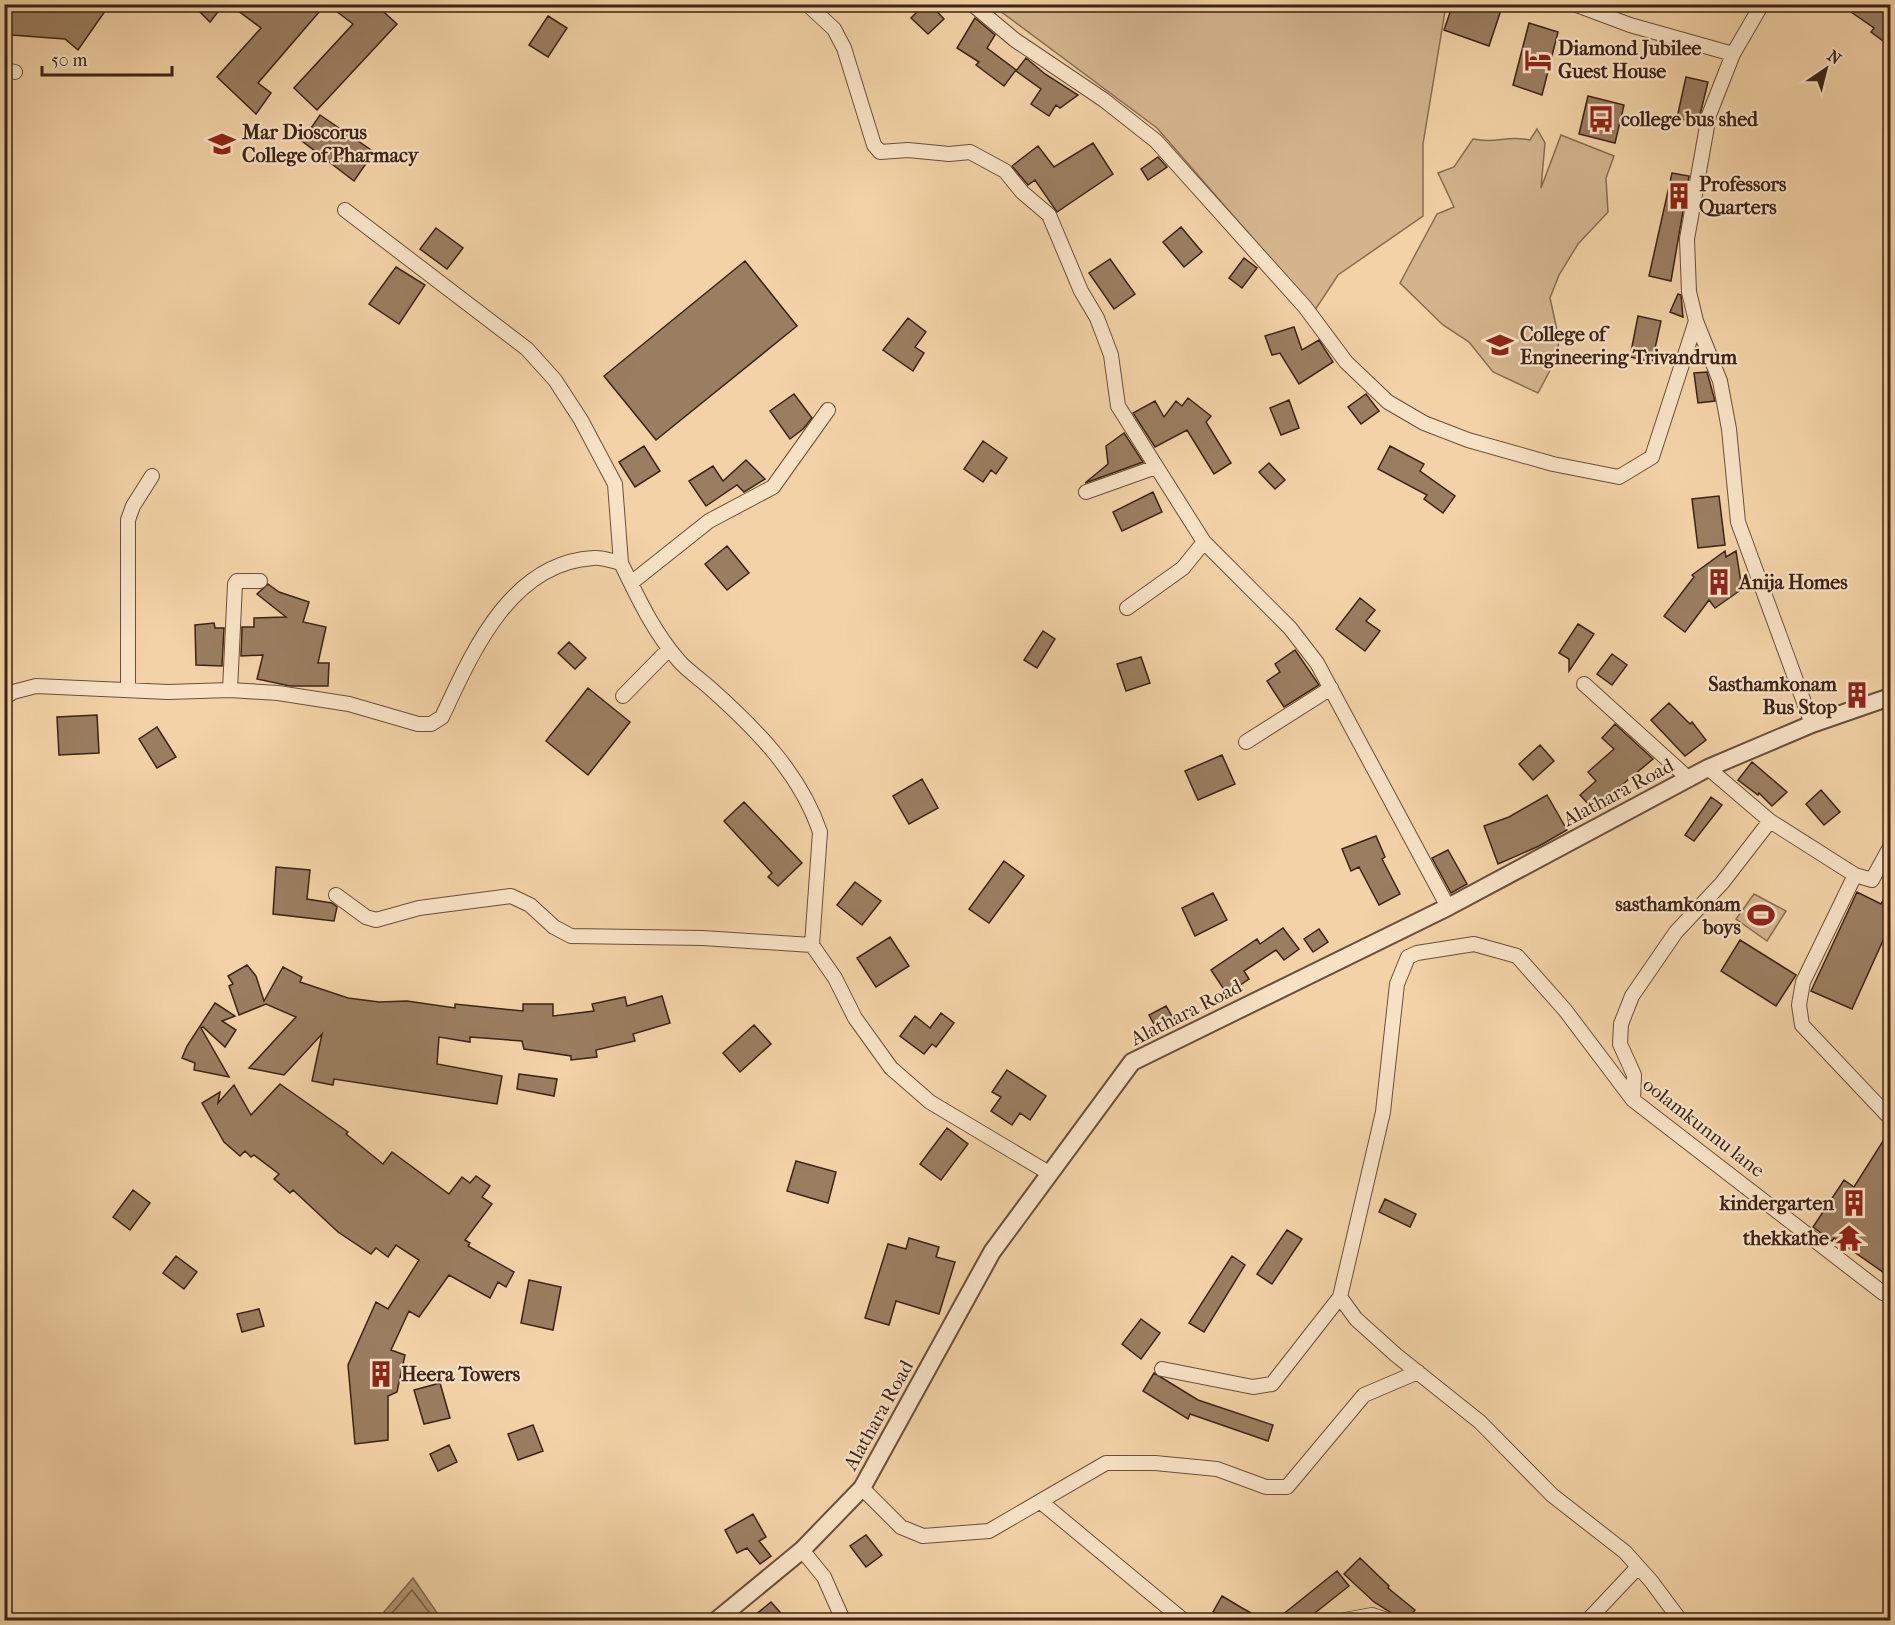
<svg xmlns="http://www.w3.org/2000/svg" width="1895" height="1625" font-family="'IM FELL French Canon',serif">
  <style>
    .green { fill: #d3b48d; stroke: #886c50; stroke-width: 1.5 }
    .water { fill: #b49674; stroke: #84684e; stroke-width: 1.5 }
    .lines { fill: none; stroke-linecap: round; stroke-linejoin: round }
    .shore { stroke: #785c44; stroke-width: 1.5 }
    .building { fill: #9b7e60; stroke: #3d2314; stroke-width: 1.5 }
    .minor-casing { stroke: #6a4f38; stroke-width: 16 }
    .tertiary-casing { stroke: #6a4f38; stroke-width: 20 }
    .minor { stroke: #f7e2c5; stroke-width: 14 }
    .tertiary { stroke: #f7e2c5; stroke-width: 16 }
    .labels { text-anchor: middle; stroke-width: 4.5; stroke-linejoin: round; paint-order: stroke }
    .poi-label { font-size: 20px; font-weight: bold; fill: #3d2314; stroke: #f7e2c5; text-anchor: start }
    .street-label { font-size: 20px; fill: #3d2314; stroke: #f7e2c5 }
  </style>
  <rect width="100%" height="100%" fill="#f2d2a6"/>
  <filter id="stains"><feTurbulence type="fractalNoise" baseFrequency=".00333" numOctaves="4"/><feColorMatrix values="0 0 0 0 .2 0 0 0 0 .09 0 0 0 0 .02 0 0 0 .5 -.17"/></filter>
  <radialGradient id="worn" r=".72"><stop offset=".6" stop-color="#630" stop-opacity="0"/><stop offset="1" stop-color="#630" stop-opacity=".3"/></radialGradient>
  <path class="green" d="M992,5h454l-23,139v72l-85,59 -23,35 -158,-182z
    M1537,129l8,14 -4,45 20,-53 53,21 -8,22 2,34 -30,32 -19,31 -9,23 9,41 -2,18 -19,36 -45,-21 -24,-30 -26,-17 -43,-42 37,-69 17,-7 -16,-34 16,-6 19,-28c24,5 33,-4 57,1z
    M1754,894l32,17 -19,30 -31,-22z"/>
  <path class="water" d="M413,1578l29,42h-56l-2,-8z"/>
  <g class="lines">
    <path class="shore" d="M392,1620v-7l20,-23 23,30"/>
  </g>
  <path class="building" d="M11,4h99l-32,46 -13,-11 -53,-4 -3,-11z
    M192,4h32l-14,18z
    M229,4h97l-68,79 13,10 -15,21 -39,-37 44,-49z
    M327,4h48l22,20 -80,86 -23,-22 59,-64z
    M925,4h5l14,15 -16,15 -17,-16z
    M1453,4h50l-14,42 -45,-16z
    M1860,4h30v42l-19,-14 3,-4 -23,-16z
    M548,16l19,12 -19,29 -19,-12z
    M975,18l20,17 -8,13 29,22 -12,16 -28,-21 3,-3 -22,-14z
    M1529,23l29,9 -16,63 -29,-10z
    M1026,58l19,16 33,21 -18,13 -4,-3 -7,11 -18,-12 10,-15 -25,-18z
    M1686,77l22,5 -10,41 -21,-5z
    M1588,96l36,9 -9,38 -36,-9z
    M320,115l54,37 -20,29 -52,-40z
    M1093,143l20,31 -56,38 -22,-32 -7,5 -16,-19 26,-20 16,21z
    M1158,157l9,10 -19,13 -7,-11z
    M1672,173l17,3 -18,105 -22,-5z
    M1181,227l21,25 -18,15 -21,-25z
    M436,228l27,20 -16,21 -27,-20z
    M1244,258l13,10 -15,20 -13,-10z
    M1110,259l25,35 -21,15 -25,-36z
    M745,261l52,65 -141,114 -52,-64z
    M396,267l29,18 -26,39 -30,-20z
    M1678,294l3,1 2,22 -13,-5z
    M1638,316l23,5 -9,41 -22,-5z
    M908,318l18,14 -11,15 9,6 -11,18 -30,-21z
    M1294,327l8,23 17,-10 14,22 -34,22 -19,-31 -8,2 -7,-19z
    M1707,372l8,29 -17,2 -4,-30z
    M794,394l18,24 -9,11 -13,10 -20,-28z
    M1366,394l13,17 -18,13 -13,-17z
    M1188,398l23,18 -5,6 25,41 -17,11 -27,-44 -32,17 -22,-34 22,-12 9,16 12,-16 6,5z
    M1289,400l10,28 -18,7 -11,-27z
    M1124,433l19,29 -58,21 23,-19 -2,-18z
    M983,441l24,17 -11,16 -5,-4 -8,12 -19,-13z
    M644,446l16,25 -25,16 -16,-25z
    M1390,446l34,18 -4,7 35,25 -12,17 -19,-14 3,-4 -49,-26z
    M746,460l19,19 -21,13 -7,-7 -31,21 -17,-25 24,-15 10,15z
    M1269,463l16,17 -10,9 -16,-17z
    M1153,492l9,20 -40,19 -9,-19z
    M1719,496l6,49 -27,3 -6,-49z
    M727,546l22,27 -22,17 -22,-26z
    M1725,551l1,6 10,-6 6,38 -27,19 -6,-8 -24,32 -21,-16 30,-39 -2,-2z
    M268,584l11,8 30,10 -6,20 23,5 -8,36h11l-1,23h-38l-33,-7 6,-24 -22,1 1,-29h12v-9l32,-1 -29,-23z
    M1360,598l15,12 -9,11 14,10 -15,20 -29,-22z
    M214,623l1,5h9l-2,38 -26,-1 -1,-40z
    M1578,624l16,10 -25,37v-12l-10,-6z
    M1043,631l12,8 -18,29 -13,-8z
    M569,642l17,16 -11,11 -17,-16z
    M1295,650l24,35 -35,22 -17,-26 13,-9 -5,-8z
    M1612,654l15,11 -15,20 -15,-11z
    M1141,657l9,26 -24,8 -9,-27z
    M588,688l42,34 -42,53 -42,-34z
    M1669,703l21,21 2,-2 14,18 -21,16 -34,-36z
    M97,715l2,38 -40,2 -2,-38z
    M1615,724l38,35 -60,50 -13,-14 16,-14 -8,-9 26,-23 -12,-11z
    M157,727l19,30 -19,11 -18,-29z
    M1540,745l14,16 -21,19 -14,-16z
    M1222,755l13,29 -37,16 -13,-29z
    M1752,762l35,30 -15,14 -13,-13 -1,2 -20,-15z
    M922,779l16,29 -29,16 -16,-28z
    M1821,790l19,22 -16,13 -18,-21z
    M1547,795l20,35 -28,16 -41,18 -14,-38 25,-9z
    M1711,797l11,8 -28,36 -9,-6z
    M744,802l58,61 -24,23 -10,-9 4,-4 -48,-52z
    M1376,836l9,21 -3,2 18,35 -21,11 -20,-38 -8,4 -9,-22z
    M1448,850l19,34 -16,9 -19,-35z
    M1004,861l20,15 -35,47 -20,-14z
    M276,867l34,3 -3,29 25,4 5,4 -3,14 -61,-7z
    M855,882l26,19 -19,24 -25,-20z
    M1890,889v36l-38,84 -41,-18 46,-99 24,12z
    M1213,893l14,27 -32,16 -13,-28z
    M1283,928l16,21 -15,11 -8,-10 -32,21 5,8 -22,15 -16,-24 46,-31 3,5z
    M1319,929l9,13 -15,10 -9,-13z
    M890,937l19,29 -33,21 -19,-29z
    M1740,940l56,35 -20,31 -55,-35z
    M247,965l9,11 8,25 19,-34 19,10 -2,5 48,16 31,4 28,-1 48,7v-4l68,7v-7h30v12l41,-5 -2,-7 33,-7 2,9 35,-10 8,27 -37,11 2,7 -39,9 1,7 -26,3v-4l-47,-7 -2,-8 -52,-4v5l-31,-5 -2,27 65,12 -5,28 -163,-25 -1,6 -21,-4 10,-47 -38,41 -35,-7 47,-51 -30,-13 -27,11 -10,-29 4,-2 -5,-8z
    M215,1003l20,13 -13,5 14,9 -11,17 -22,-20 -2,1 28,49 -35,-7 1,-7 -13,-5 5,-12z
    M1166,1006l7,12 -17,10 -7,-13z
    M941,1013l13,10 -18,24 -4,-3 -8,10 -24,-18 15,-20 15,12z
    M754,1025l17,19 -31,28 -17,-19z
    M1007,1070l39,26 -16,24 -10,-7 -8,12 -21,-14 10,-14 -9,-5z
    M519,1074l38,5 -3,17 -37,-7z
    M280,1084l68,48 -2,2 37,30 9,-12 57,42 13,-17 8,6 6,-7 14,10 -8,11 10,7 -27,36 5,3 -2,3 46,26 -8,15 -8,-5 -8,16 -41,-23 -30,42 -10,-6 -18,39 14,5 -8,37 -9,4v44l-33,4 -7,-79 28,-63 12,7 31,-49 -23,-15 -8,12 -12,-9 -5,6 -33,-22 -45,-42 -3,3 -16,-14 5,-5 -25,-19 -3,2 -6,-6 -5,5 -16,-14 -22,-39 18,-11 -2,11 16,-18 17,30z
    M947,1128l21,16 -27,36 -21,-16z
    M1890,1130v147l-56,-39 -2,3 -19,-14 31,-47 10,7z
    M796,1161l40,11 -8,31 -41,-12z
    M133,1190l17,13 -20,27 -17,-13z
    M1385,1199l31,15 -6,13 -31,-15z
    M1287,1230l15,9 -30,45 -15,-10z
    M909,1238l30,9 -3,10 19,5 -16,52 -43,-13 -7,24 -24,-7 23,-74 18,5z
    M176,1256l21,16 -13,17 -21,-16z
    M1232,1256l13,9 -41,67 -15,-9z
    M529,1280l32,7 -8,43 -32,-7z
    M259,1309l5,17 -22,6 -5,-18z
    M1141,1319l19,14 -19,26 -19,-15z
    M1154,1373l44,27 75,25 -5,16 -78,-27 -2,5 -45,-28z
    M440,1383l10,35 -26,6 -10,-34z
    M533,1425l10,26 -25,9 -10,-26z
    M449,1445l8,17 -19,9 -8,-17z
    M753,1514l13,23 -7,4 12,15 -11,8 -13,-16 -10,5 -12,-23z
    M866,1535l16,20 -16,12 -16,-21z
    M1360,1558l29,28 -1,2 27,22 -9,10h-9l-4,-6 -19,-12 -30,-28z
    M1337,1571l12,15 -43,34h-30z
    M1222,1596l20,12 22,12h-35l-16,-8z
    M771,1602l16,18h-38z"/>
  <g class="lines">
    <defs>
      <path id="minor" d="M807,4l27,25 10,19 30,97 6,7 28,-2 41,4 21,-2 35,19 17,21 27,23 32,76 16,27 14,37 7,51 86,136 86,86 27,35 131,244
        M972,4l43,36 89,60 52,41 149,166 41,55 42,40 36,21 44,17 85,24 66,13 33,-20 44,-136
        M1574,4l56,21 103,29
        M1762,4l-29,50 -24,61 -22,124 2,53 7,29 24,60 9,48 9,93 74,202
        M4,70l11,2
        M345,210l182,139 28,31 26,40 34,64 6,79
        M1086,492l70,-25
        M631,583l78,-62 64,-34 55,-77
        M1127,608l56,-40 21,-26
        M1584,684l105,95
        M128,689v-169l5,-14 19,-30
        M230,690l5,-106 2,-3h23
        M623,696l46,-47
        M4,698l9,-6 23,-6 132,6 62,-2 48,3 71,11 69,20h13l11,-7c30,-64 68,-154 151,-159 9,-1 19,3 28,5 17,35 32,68 58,98 9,10 21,18 31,27 46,41 90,85 110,144l-8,113 23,33 20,40 36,50 39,34 119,71
        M1246,742l85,-54
        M1708,768l62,53 85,54 17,5 18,-33
        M1855,875l-52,107 -4,23 3,20 88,93
        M336,895l30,22 10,3 43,-12 92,-12 19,9 24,22 17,9 132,2 109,7
        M1633,1100l1,-25 -14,-31 1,-20 11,-28 44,-64 46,-49 48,-62
        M1162,1369l91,18 19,-3 68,-87
        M862,1488l39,39 22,9 66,-5 117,-68h49l62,6 49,18h21l77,-92 54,-23
        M1041,1502l142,118
        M802,1550l22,27 19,43
        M1345,1620l27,-5 15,5
        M1588,1620l50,-53
        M1680,1620l-29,-39 -26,-29 -73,-57 -72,-73 -84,-67 -40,-36 -16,-22 43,-185 14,-128 11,-27 9,-4 57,-9 43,12 48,54 68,90 250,193 7,3"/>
      <path id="tertiary" d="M717,1620l85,-70 60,-62 130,-236 140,-190 316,-155 260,-139 104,-44 78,-27"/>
    </defs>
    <use href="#minor" class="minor-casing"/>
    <use href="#tertiary" class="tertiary-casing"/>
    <use href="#minor" class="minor"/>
    <use href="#tertiary" class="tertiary"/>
  </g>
  <defs>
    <symbol id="hotel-bare" viewBox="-9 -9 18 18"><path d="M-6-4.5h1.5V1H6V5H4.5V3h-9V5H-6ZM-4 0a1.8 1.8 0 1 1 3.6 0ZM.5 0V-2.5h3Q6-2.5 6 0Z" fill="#8f2418" stroke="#f7e2c5" stroke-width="2.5" paint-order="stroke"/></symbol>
    <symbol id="bus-bare" viewBox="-9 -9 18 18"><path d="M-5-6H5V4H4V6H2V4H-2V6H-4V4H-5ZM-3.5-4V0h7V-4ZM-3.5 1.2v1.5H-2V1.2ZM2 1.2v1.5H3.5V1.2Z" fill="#8f2418" stroke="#f7e2c5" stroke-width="2.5" paint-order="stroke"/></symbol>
    <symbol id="university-bare" viewBox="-9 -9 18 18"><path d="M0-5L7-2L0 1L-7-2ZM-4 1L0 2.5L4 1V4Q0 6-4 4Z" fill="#8f2418" stroke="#f7e2c5" stroke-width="2.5" paint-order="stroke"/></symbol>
    <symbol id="building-bare" viewBox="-9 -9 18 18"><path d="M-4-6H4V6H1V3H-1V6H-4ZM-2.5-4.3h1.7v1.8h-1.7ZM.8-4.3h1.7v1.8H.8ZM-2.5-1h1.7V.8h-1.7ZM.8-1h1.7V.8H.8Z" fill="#8f2418" stroke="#f7e2c5" stroke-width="2.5" paint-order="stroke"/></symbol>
    <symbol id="stadium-bare" viewBox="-9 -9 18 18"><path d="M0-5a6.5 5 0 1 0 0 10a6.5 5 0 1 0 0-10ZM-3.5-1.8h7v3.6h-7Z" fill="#8f2418" stroke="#f7e2c5" stroke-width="2.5" paint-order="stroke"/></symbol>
    <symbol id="temple-bare" viewBox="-9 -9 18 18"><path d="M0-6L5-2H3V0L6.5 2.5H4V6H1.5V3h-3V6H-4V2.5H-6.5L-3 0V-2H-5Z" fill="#8f2418" stroke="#f7e2c5" stroke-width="2.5" paint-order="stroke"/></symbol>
  </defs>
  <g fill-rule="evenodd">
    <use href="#hotel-bare" x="1519" y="41" width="38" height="38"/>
    <use href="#bus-bare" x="1582" y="100" width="38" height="38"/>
    <use href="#university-bare" x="203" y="125" width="38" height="38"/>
    <use href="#building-bare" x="1660" y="177" width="38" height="38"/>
    <use href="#university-bare" x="1481" y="326" width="38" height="38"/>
    <use href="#building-bare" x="1700" y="563" width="38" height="38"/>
    <use href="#building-bare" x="1838" y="676" width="38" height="38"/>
    <use href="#stadium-bare" x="1742" y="896" width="38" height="38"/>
    <use href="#building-bare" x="1835" y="1184" width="38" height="38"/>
    <use href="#temple-bare" x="1830" y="1219" width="38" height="38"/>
    <use href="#building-bare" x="362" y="1355" width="38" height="38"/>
  </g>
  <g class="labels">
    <g class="poi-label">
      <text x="1558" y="55">Diamond Jubilee<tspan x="1558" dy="23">Guest House</tspan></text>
      <text x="1621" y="126">college bus shed</text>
      <text x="242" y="139">Mar Dioscorus<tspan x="242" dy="23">College of Pharmacy</tspan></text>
      <text x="1699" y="191">Professors<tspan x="1699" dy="23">Quarters</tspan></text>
      <text x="1520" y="341">College of<tspan x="1520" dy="23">Engineering Trivandrum</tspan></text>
      <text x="1739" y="589">Anija Homes</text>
      <text x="1837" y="691" text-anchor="end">Sasthamkonam<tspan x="1837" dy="23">Bus Stop</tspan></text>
      <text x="1741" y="911" text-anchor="end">sasthamkonam<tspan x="1741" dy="23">boys</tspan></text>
      <text x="1834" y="1210" text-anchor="end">kindergarten</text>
      <text x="1829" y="1245" text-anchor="end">thekkathe</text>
      <text x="401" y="1381">Heera Towers</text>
    </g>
    <g class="street-label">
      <text transform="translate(1618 792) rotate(-28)" y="7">Alathara Road</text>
      <text transform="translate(1186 1012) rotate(-27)" y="7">Alathara Road</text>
      <text transform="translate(1704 1127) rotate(38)" y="7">oolamkunnu lane</text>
      <text transform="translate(878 1415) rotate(-61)" y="7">Alathara Road</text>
    </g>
  </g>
  <rect width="1895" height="1625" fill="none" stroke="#f2d2a6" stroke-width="24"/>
  <rect x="6" y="6" width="1883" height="1613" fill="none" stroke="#3d2314" stroke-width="3"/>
  <rect x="12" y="12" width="1871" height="1601" fill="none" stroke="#3d2314" stroke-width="1.5"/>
  <g transform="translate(1826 69) rotate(35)" stroke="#f7e2c5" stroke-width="4.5" paint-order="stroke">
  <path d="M0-4.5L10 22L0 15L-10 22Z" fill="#3d2314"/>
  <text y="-9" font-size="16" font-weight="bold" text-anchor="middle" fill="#3d2314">N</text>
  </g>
  <path d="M42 66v9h130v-9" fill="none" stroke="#3d2314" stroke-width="3"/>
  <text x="51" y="66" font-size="18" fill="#3d2314" stroke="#f7e2c5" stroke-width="4.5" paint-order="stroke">50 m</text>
  <rect width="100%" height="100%" filter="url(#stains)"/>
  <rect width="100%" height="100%" fill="url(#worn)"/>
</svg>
